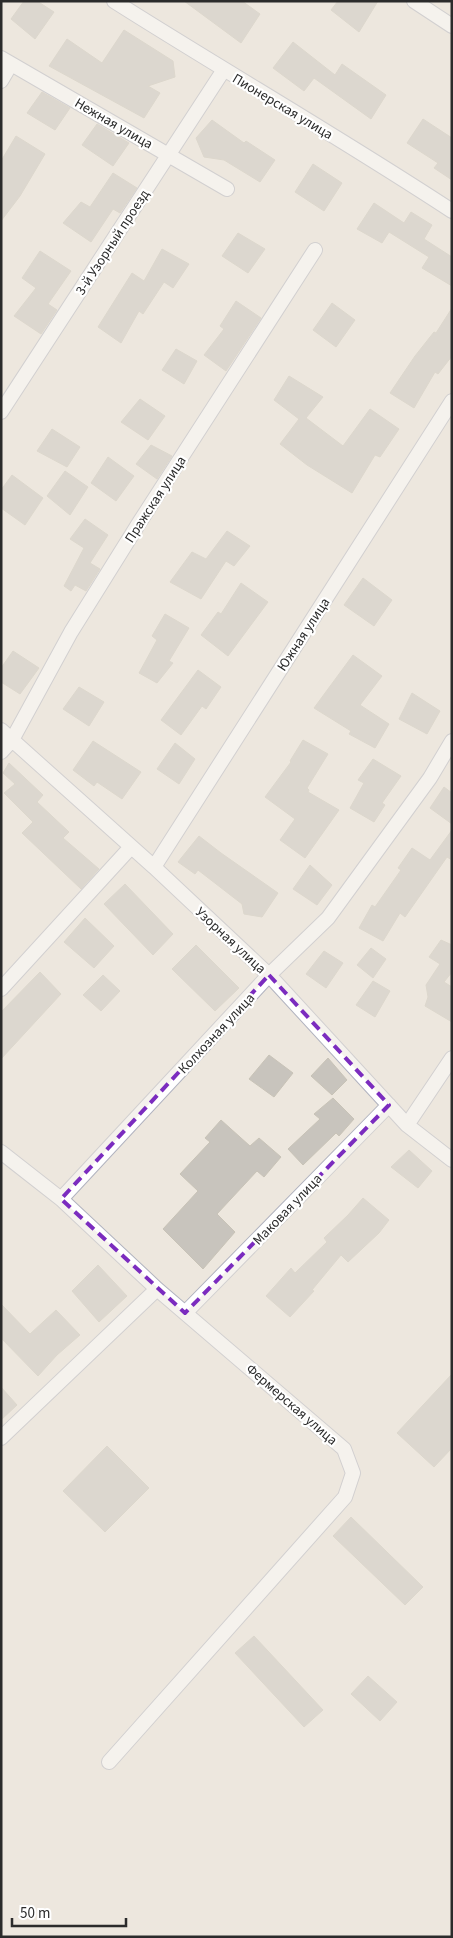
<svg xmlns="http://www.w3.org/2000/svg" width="453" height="1938" font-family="'Source Sans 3',sans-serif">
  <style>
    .building { fill: #c8c4bd; stroke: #c8c3b7 }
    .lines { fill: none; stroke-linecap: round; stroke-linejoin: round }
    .minor-casing { stroke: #b1b3bf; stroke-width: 16 }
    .minor { stroke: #fff; stroke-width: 14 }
    .marked { fill: none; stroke: #7b2cbf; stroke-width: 4; stroke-dasharray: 10 6; stroke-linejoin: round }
    .labels { text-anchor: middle; stroke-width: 4.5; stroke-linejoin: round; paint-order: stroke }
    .street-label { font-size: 14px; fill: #2b2b2b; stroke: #fff }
  </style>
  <rect width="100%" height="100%" fill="#ede7de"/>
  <path class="building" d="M24,1h13l17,11 -19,27 -24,-20z
    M184,1h58l18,13 -19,29z
    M338,1h40l-19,31 -28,-22z
    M124,30l49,31 2,16 -27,9 12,7 -16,25 -95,-52 18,-27 35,24z
    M293,42l42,33 7,-11 44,31 -15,24 -57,-41 -10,13 -31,-23z
    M42,92l28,16 -15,22 -28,-17z
    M423,119l29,19v42l-18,-12 4,-5 -31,-20z
    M212,120l32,23 2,-2 29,19 -15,22 -36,-22 -20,-3 -8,-19z
    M97,124l32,19 -16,23 -31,-21z
    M16,136l29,18 -25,42 -19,25v-60z
    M313,164l29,19 -18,28 -29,-19z
    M113,173l24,15 -17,25 -7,-4 -22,33 -28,-19 18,-21 9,5z
    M374,203l30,20 7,-11 21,13 -8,14 28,18v29l-30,-18 7,-11 -40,-25 -7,11 -25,-14z
    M238,233l27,16 -17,24 -26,-17z
    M162,249l27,15 -16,24 -9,-6 -21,32 -4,-3 -18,32 -23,-16 34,-54 12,8z
    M40,251l31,20 -23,33 9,6 -16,24 -27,-18 22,-28 -14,-10z
    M236,301l25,17 -35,53 -22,-16 20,-26 -4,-3z
    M332,303l23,17 -19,27 -23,-17z
    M452,308v48l-14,18 -3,-2 -21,36 -24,-15 25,-37 19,-24 2,1z
    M176,349l21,12 -13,23 -22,-14z
    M289,376l34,21 -17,21 37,28 27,-37 29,20 -19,28 -5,-2 -23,38 -45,-28 -27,-21 19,-25 -25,-19z
    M140,399l25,17 -17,24 -27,-18z
    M52,429l28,18 -13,20 -30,-16z
    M151,445l21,11 -15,23 -21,-15z
    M108,457l26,19 -18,25 -25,-18z
    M65,471l23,16 -18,28 -23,-19z
    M12,475l31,23 -18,27 -24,-17v-18z
    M85,519l23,16 -18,28 10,6 -14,22 -11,-6 -4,6 -7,-5 20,-38 -14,-9z
    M227,531l23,15 -16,20 -8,-5 -25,38 -31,-17 22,-30 14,7z
    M363,578l29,22 -18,26 -30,-21z
    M241,583l27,19 -40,54 -27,-21 17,-23 3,2z
    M165,614l24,14 -20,33 4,2 -16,20 -18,-10 18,-33 -5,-4z
    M13,651l26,17 -19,26 -19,-12v-14z
    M353,655l29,21 -22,29 29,19 -14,24 -26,-14 2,-3 -37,-23z
    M198,670l23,17 -15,22 -4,-3 -21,29 -20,-15z
    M79,687l25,15 -15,24 -26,-17z
    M412,693l28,18 -13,23 -28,-15z
    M303,740l25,14 -21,34 2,2 -1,2 31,18 -34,48 -25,-18 15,-21 -30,-22 26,-35 -1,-1z
    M93,741l48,31 -19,27 -25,-17 -3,4 -21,-16z
    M175,743l20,16 -16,25 -22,-15z
    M373,759l28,17 -19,27 3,2 -11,17 -24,-14 14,-25 -6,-3z
    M9,763l34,32 -6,7 32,30 -6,6 36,31 -18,20 -59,-56 11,-11 -29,-29 11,-9 -12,-11z
    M444,787l8,6v31l-22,-16z
    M452,830v30l-5,-3 -42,60 -5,-4 -17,28 -24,-13 13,-23 3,2 26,-37 -3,-2 14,-20 18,12z
    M199,836l22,17 57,40 -16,24 -18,-3 -2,-10 -44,-34 -3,4 -17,-12z
    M310,865l22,20 -15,20 -24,-16z
    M125,884l48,50 -20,21 -49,-51z
    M85,918l29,28 -20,22 -30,-26z
    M441,940l11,5v27l-8,10 8,5v35l-27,-16 3,-9 -2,-12 14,-21 -11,-7z
    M196,945l43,43 -24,23 -43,-42z
    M371,948l15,11 -13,19 -16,-13z
    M324,951l19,12 -17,25 -20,-14z
    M40,972l21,22 -60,65v-47z
    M103,975l17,16 -19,20 -18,-16z
    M373,981l17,10 -15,26 -19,-12z
    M269,1055l24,18 -19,24 -25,-18z
    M328,1058l19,22 -15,15 -21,-19z
    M333,1098l21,21 -15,17 -3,-3 -33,32 -15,-16 32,-30 -6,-5z
    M221,1120l29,26 9,-8 22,19 -17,20 -7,-6 -40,43 18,18 -32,37 -40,-40 35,-38 -18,-17 30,-32 -5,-4z
    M409,1150l23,21 -14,17 -27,-21z
    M363,1198l26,22 -10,13 -31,29 -7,-7 -29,35 2,1 -24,26 -24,-21 25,-28 4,5 32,-31 -3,-4 24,-23z
    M98,1265l29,31 -28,26 -27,-31z
    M1,1304l29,30 26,-24 24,25 -23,20 -19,21 -37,-38z
    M452,1374v74l-18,19 -37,-34z
    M1,1387l16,18 -16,15z
    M107,1446l42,42 -44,44 -42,-41z
    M351,1517l72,70 -18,18 -72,-69z
    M254,1636l69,74 -19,17 -69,-74z
    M368,1676l29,26 -17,19 -29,-27z"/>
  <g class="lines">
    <defs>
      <path id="minor" d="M114,1c112,71 227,137 338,210
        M414,1l38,25
        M1,58l226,131
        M1,81l10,-17
        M1,412l222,-341
        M1,730l153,137 115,108 138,150 45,35
        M1,752l11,-12 59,-108 68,-109 176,-273
        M154,867l298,-466
        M1,989l130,-142
        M407,1125l45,-67
        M1,1152l60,47 96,90 187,160 9,24 -8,24 -236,265
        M61,1199l208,-224 59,-57 102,-140 22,-37
        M185,1313l204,-208
        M1,1438l156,-149"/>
    </defs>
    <use href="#minor" class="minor-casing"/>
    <use href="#minor" class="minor"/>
  </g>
  <path d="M0 0H453V1938H0ZM269,975l120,130 -204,208 -124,-114z" fill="#ede7de" fill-opacity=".55" fill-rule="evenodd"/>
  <path class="marked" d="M269,975l120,130 -204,208 -124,-114z"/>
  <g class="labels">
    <g class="street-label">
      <text transform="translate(283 106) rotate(31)" y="5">Пионерская улица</text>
      <text transform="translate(114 123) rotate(30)" y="5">Нежная улица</text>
      <text transform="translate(112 242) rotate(-57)" y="5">3-й Узорный проезд</text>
      <text transform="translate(155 499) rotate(-57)" y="5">Пражская улица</text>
      <text transform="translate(303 634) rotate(-57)" y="5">Южная улица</text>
      <text transform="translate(231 940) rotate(43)" y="5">Узорная улица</text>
      <text transform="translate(216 1033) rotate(-47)" y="5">Колхозная улица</text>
      <text transform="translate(287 1209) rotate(-46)" y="5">Маковая улица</text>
      <text transform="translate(292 1404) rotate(41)" y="5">Фермерская улица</text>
    </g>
  </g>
  <rect width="453" height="1938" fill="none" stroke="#2b2b2b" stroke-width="5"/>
  <path d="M12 1918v8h114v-8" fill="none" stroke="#2b2b2b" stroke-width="2.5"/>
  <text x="20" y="1918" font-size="15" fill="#2b2b2b" stroke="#ffffff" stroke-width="4" paint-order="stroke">50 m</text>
</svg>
